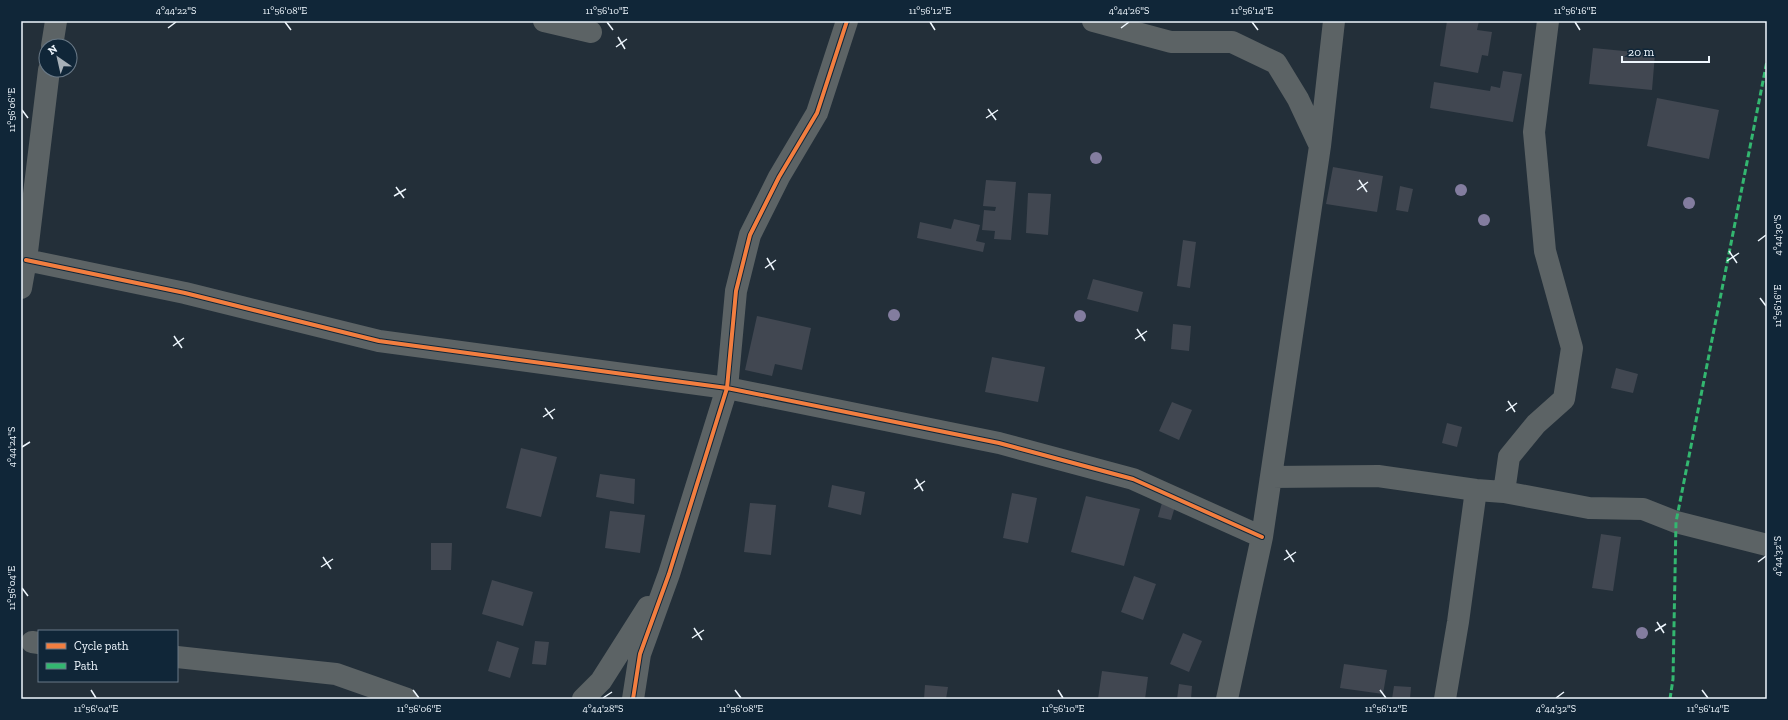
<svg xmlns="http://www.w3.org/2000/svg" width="1788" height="720" font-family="'Zilla Slab',serif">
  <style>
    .building { fill: #414751 }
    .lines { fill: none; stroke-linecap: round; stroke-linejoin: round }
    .minor { stroke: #5c6365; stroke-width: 22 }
    .quiet { stroke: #33b770; stroke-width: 3; stroke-dasharray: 6 3; stroke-linecap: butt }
    .cycleway-casing { stroke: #102638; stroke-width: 6 }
    .cycleway { stroke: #f27e40; stroke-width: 4 }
    .tree { fill: #837d9f }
    .ticks { fill: none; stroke: #eef6fd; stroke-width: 1.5 }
    .neatline { fill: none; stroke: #eef6fd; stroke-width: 1.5 }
    .ticks-label { font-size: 10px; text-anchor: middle; fill: #eef6fd }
  </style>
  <rect width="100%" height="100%" fill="#232f39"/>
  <path class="building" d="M1447,21h32l-2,9 15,2 -4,24 -6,-1 -4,18 -38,-7z
    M1593,48l62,6 -3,36 -63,-6z
    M1503,71l19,3 -9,48 -83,-14 4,-26 56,9 1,-5 9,2z
    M1657,98l62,12 -10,49 -62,-13z
    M1333,167l50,9 -6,36 -51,-8z
    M986,180l30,2 -5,58 -17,-1 1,-8 -13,-1 2,-20 11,1 1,-4 -13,-1z
    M1400,186l13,3 -5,23 -12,-2z
    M1028,193l23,1 -3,41 -22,-2z
    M954,219l26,6 -4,16 9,2 -2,9 -66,-14 3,-16 31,7z
    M1183,240l13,2 -6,46 -13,-2z
    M1093,279l50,13 -5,20 -51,-13z
    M757,316l54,12 -9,42 -27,-6 -3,12 -27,-6z
    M1173,324l18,2 -2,25 -18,-2z
    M992,357l53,10 -7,35 -53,-10z
    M1616,368l22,6 -5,19 -22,-5z
    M1172,402l20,8 -13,30 -20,-9z
    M1447,423l15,4 -5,20 -15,-4z
    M521,448l36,9 -16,60 -35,-9z
    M600,474l35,5 -1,25 -38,-7z
    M832,485l33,7 -4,23 -33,-8z
    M1012,493l25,5 -9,45 -25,-5z
    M1086,496l54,13 -16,57 -53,-14z
    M1163,499l13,4 -5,17 -13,-3z
    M750,503l26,2 -5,50 -27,-3z
    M610,511l35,4 -5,38 -35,-5z
    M1601,534l20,3 -8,54 -21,-3z
    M431,543h21l-1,27h-20z
    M1134,576l22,8 -13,36 -22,-8z
    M492,580l41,12 -10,34 -41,-12z
    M1183,633l19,8 -13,31 -19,-8z
    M497,641l22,7 -9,30 -22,-7z
    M535,641l14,1 -3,23 -14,-1z
    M1344,664l43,6 -4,24 -43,-6z
    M1102,671l46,6 -3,22h-47z
    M1179,684l13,2 -1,13h-14z
    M925,685l23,2 -2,12h-22z
    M1394,686l17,1 -1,12h-18z"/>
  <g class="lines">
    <path class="minor" d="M544,21l47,11
      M1093,21l78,21h61l44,21 22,36 22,47
      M52,46l4,-25
      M26,260l159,33 194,48 348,47 272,55 134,36 129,58
      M21,288l5,-28 23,-190
      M1271,477l107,-1 98,14 28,2 85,16 54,1 33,13 91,23
      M1504,492l5,-35 27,-33 28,-25 8,-51 -27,-97 -11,-119 14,-111
      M32,642l7,1
      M177,657l159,17 71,25
      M583,699l18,-18 47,-74
      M633,699l7,-45 29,-80 58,-186 9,-97 14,-56 29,-58 38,-64 30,-92
      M1227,699l35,-162 58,-391 14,-125
      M1445,699l13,-77 18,-132"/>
    <path class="quiet" d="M1670,699l3,-20 3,-157 91,-461"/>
    <defs>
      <path id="cycleway" d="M26,260l159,33 194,48 348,47 272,55 134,36 129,58
        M633,699l7,-45 29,-80 58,-186 9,-97 14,-56 29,-58 38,-64 30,-92"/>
    </defs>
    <use href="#cycleway" class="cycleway-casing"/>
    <use href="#cycleway" class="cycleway"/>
  </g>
  <g class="tree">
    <circle cx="1096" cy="158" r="6"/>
    <circle cx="1461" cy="190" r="6"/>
    <circle cx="1689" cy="203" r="6"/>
    <circle cx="1484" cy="220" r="6"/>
    <circle cx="894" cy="315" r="6"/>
    <circle cx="1080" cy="316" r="6"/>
    <circle cx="1642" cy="633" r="6"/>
  </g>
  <path class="ticks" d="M285,22l6,8M607,22l6,8M930,22l5,8M1252,22l6,8M1575,22l5,8M168,28l8,-6M1121,28l8,-6M618,37l7,12M616,47l11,-8M988,109l8,11M22,110l6,8M986,118l12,-8M1359,180l8,12M396,187l8,11M1357,190l11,-8M394,196l12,-7M1758,241l8,-6M1729,251l8,12M767,258l7,12M1727,261l12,-8M765,268l11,-8M1760,298l6,8M1137,329l8,12M174,336l8,12M1135,339l12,-8M173,346l11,-8M1508,401l7,11M545,408l8,11M1506,411l11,-8M543,417l12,-8M22,447l8,-5M916,479l7,12M914,489l11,-8M1286,550l8,12M323,557l8,12M1284,560l12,-8M1758,562l8,-6M321,567l12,-8M22,588l6,8M1657,622l7,11M694,628l8,12M1655,631l11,-7M692,638l12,-8M91,690l5,8M413,690l6,8M735,690l6,8M1058,690l5,8M1380,690l6,8M1702,690l6,8M603,698l9,-6M1556,698l8,-6"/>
  <rect width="1788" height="720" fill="none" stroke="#102638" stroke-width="44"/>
  <rect x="38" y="630" width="140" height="52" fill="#102638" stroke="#697987"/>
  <rect x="46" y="643" width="20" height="6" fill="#f27e40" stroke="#697987"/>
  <text x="74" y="650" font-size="12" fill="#eef6fd">Cycle path</text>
  <rect x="46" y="663" width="20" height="6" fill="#33b770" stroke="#697987"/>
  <text x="74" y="670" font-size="12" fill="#eef6fd">Path</text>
  <g transform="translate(58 58) rotate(326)"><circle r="19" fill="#102638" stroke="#697987"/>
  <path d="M0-3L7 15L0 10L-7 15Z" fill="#a7b0b8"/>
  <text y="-6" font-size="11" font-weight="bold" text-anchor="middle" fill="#eef6fd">N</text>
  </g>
  <path d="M1622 56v6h87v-6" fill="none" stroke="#eef6fd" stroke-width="2"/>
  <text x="1628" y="56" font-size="12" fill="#eef6fd" stroke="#102638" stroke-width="3" paint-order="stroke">20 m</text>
  <rect x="22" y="22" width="1744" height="676" class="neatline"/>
  <g class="ticks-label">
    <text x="176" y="14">4°44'22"S</text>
    <text x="285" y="14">11°56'08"E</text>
    <text x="607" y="14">11°56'10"E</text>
    <text x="930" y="14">11°56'12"E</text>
    <text x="1129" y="14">4°44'26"S</text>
    <text x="1252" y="14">11°56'14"E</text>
    <text x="1575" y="14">11°56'16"E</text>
    <text transform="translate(11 110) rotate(-90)" y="4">11°56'06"E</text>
    <text transform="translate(1777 235) rotate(-90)" y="4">4°44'30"S</text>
    <text transform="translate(1777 306) rotate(-90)" y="4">11°56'16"E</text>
    <text transform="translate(11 447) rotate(-90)" y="4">4°44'24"S</text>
    <text transform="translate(1777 556) rotate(-90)" y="4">4°44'32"S</text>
    <text transform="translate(11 588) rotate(-90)" y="4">11°56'04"E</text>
    <text x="96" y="712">11°56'04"E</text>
    <text x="419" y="712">11°56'06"E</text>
    <text x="603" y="712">4°44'28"S</text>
    <text x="741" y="712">11°56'08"E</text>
    <text x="1063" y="712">11°56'10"E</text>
    <text x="1386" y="712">11°56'12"E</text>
    <text x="1556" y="712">4°44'32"S</text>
    <text x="1708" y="712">11°56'14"E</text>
  </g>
</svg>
